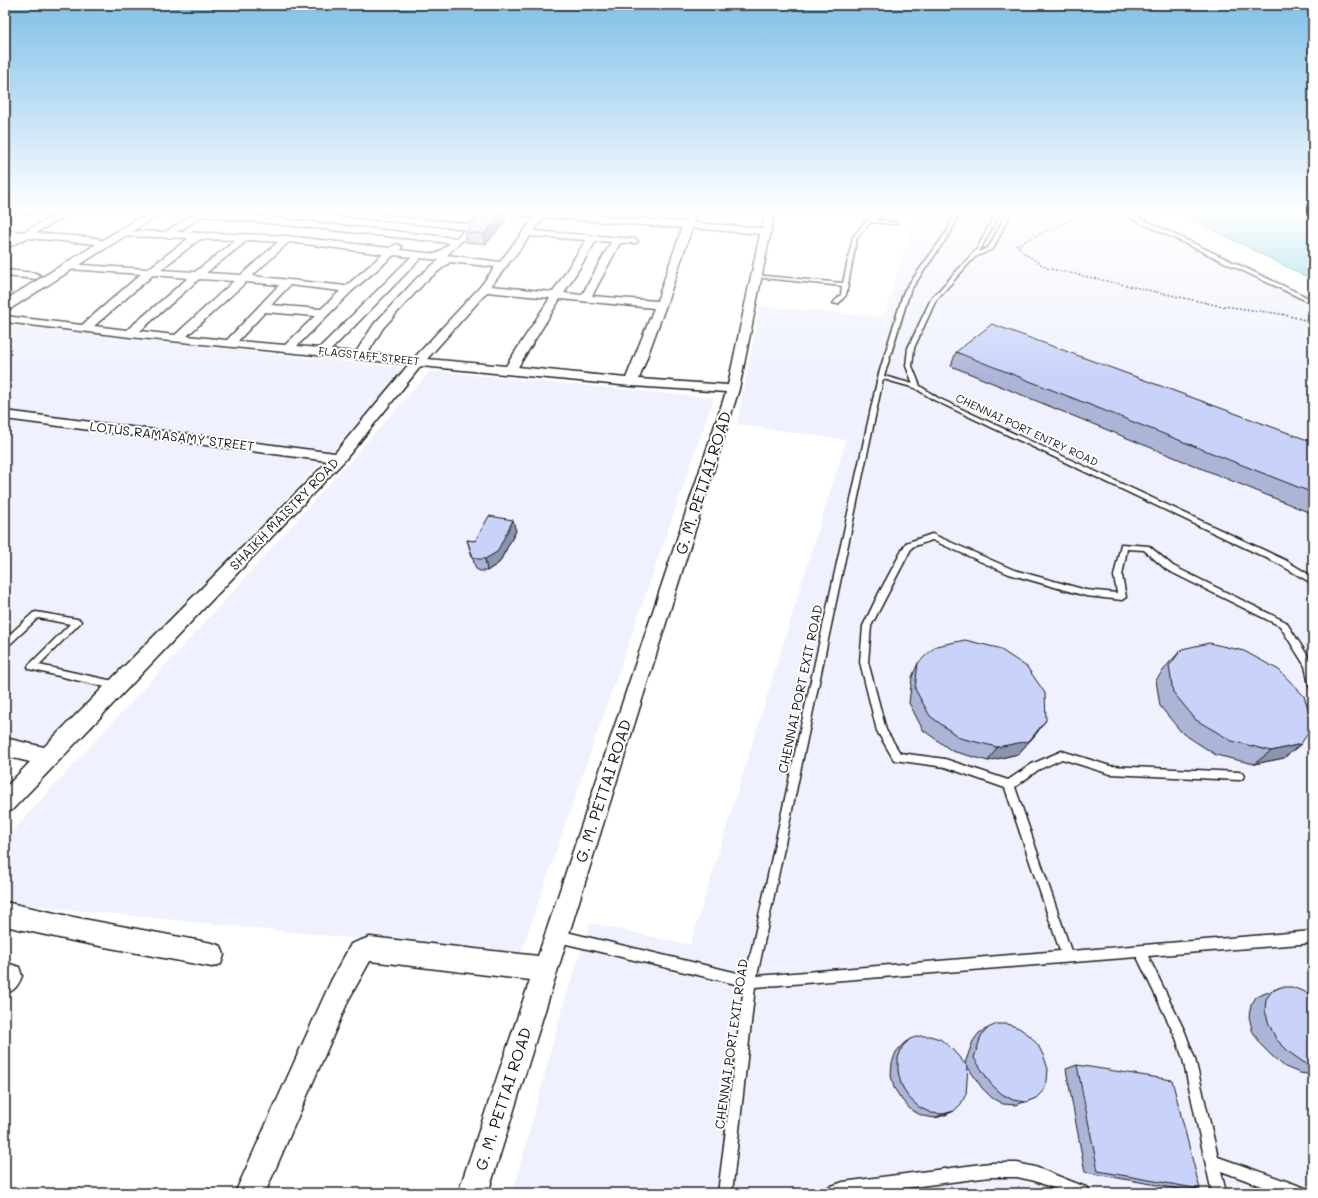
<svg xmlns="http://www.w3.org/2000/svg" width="1318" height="1198" font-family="Mali,sans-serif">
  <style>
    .built { fill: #eff2fe }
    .water { fill: #88d3e9; stroke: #5d8a97 }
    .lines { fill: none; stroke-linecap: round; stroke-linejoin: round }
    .service-casing { stroke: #1c1c1c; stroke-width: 3 }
    .minor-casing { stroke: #1c1c1c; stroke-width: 3 }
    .primary-casing { stroke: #1c1c1c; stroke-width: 3 }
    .path { stroke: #1c1c1c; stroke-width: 1.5; stroke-dasharray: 2 2; stroke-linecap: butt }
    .service { fill: #fff; fill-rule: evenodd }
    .minor { fill: #fff; fill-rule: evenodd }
    .primary { fill: #fff; fill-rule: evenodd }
    .wall { fill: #adb5d7; stroke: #1c1c1c }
    .shaded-wall { fill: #8d94af; stroke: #1c1c1c }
    .building { fill: #c9d3fa; stroke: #1c1c1c }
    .labels { text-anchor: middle; stroke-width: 4; stroke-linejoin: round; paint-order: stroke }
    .far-street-label { font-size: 11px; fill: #1c1c1c; stroke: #fff }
    .street-label { font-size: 13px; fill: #1c1c1c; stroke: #fff }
    .near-street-label { font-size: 16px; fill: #1c1c1c; stroke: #fff }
  </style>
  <rect width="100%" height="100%" fill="#fff"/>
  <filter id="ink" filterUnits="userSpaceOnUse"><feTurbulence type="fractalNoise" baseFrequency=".025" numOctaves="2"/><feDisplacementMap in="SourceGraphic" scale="8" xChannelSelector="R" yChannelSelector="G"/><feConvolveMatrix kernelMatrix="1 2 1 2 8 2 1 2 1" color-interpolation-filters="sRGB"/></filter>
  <g filter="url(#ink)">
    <path class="built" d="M917,210h214l182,86v897h-800l49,-184 28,-86 100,22 156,-505 -109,-16 23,-118 124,11z
      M5,325l405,44 -361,380 -44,-8z
      M430,371l284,27 -194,557 -515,-52v-64l222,-241z"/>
    <path class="water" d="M1173,210h140v70z"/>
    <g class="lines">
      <defs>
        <path id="service" d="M885,210h4l-14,10 20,2 2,1 -2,1 -24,-2 -14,15 -11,58 -8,9 -5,-1 8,-8 1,-9 -87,-9 -2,-1 2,-1 88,8 10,-46 14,-17z
          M956,210h4l-8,20 -42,61 -26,85 29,8 -7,-18 2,-18 23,-49 46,-50 20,-39h4l-22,42 10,-5 19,-37h4l-19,39 -18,8 -39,43 -22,48 -2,18 8,20 18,12 347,162 28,17v7l-34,-20 -345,-164 -19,-12 -32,-9 -126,597 303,-25 -55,-163 -60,-21 -51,-7 -17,-29 -17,-69 3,-36 16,-33 27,-50 26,-9 82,36 72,20 31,3 -3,-17 7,-32 28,2 24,20 113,56 27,42v25l-3,-1 -1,-3 -4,-19 -25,-40 -113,-56 -23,-20 -17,-1 -5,27 4,21 -4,3 -36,-4 -77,-22 -77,-34 -20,7 -41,79 -3,36 18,68 14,23 45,6 63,21 24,-16 30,-13 48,15 129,6 3,1 2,3 -2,3 -3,1 -129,-6 -48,-15 -24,11 -23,17 56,164 242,-20v12l-165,13 37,76 10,27 23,98 82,29 5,2 2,5h-26l-60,-22 5,22h-14l-29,-134 -7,-21 -39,-81 -382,30 -23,206h-14l26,-207 -186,-44 -4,-2 -2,-4 2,-4 4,-2 188,45 132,-598 26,-86 44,-61z
          M1109,210h6l14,3 184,87v4l-188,-89z
          M36,612l41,7 3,1 1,2 -42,43 79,17 3,1 1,3 -1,3 -3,1 -89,-21 -1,-2 1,-2 41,-41 -32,-6 -30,28 -3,1v-8l28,-26z
          M990,1163h27l18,4 53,21 2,5h-24l-31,-12 -18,-4h-27l-125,16h-41l2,-5 17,-6z"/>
        <path id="minor" d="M19,210h43l6,4 -32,19 61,5 5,3 -5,3 -70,-6 -22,11v-7l10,-5 -10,-1v-6l19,2 30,-17 -31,-2 -3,-1z
          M201,210l255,28 9,-9 -148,-16 -5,-3h27l131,14 15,-14 54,1 2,-1h8l-1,2 136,10 5,-12h8l-4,13 69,5 4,-18h9l-36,179 -251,804h-30l72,-213 -160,-19 -21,38 -84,194h-30l96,-212 20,-37 19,-7 168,19 188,-564 -95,-6 -210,-20 -77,95 -332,349 -7,3v-25l25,-26 -25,-6v-18l39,9 284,-286 -323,-42v-8l330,42 74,-89 -279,-27 -125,-15v-6l77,9 59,-51 -72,-5 -4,-1 -1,-2 1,-2 83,5 41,-31 -68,-2 -5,-3 2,-2 47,1zM492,213l43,3 -35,46 -53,-7zM203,216l247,27 -14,11 -36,-4 2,-3 -5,-3 -8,4 -102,-12 -110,-4zM544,217l138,11 -25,73 -65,-5 28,-53h16l2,-2 -2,-2 -102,-8zM692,228l68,6 -32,151 -89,-6 27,-74zM530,236l56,4 -33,52 -62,-6zM200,239l36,1 -41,32 -35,-2zM248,240l30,2 -37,33 -35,-2zM596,241l15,1 -29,53 -18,-2zM289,242l94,12 -37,32 -94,-10zM394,255l17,2 -92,91 -22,-2 55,-55zM421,258l18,2 -21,17 -44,47 -18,28 -25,-2zM450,262l45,5 -15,20 -66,71 -46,-5 15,-25 43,-47zM153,275l35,3 -61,52 -33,-4zM199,279l35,2 -59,54 -35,-4zM246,282l33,3 -52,55 -40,-4zM290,285l50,6 -19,18 -50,-4zM487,292l63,6 -44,68 -79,-7zM560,299l94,9 -28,70 -108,-11zM265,312l50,4 -30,29 -47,-4z
          M5,270l31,3 5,3 -5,3 -31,-3z
          M5,902l68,15 139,26 9,3 3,9 -3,9 -9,3 -139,-26 -68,-15z
          M10,964l9,3 3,9c-4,10 -7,14 -17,18v-28z"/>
        <path id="primary" d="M152,210h14l-156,99 -5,1v-10z"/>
      </defs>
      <use href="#service" class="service-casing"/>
      <use href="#minor" class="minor-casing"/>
      <use href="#primary" class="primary-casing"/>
      <path class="path" d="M1091,210l-74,35 7,8 23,15 169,37 65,9 32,8"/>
      <use href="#service" class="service"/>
      <use href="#minor" class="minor"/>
      <use href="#primary" class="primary"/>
    </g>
    <path class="wall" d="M504,212l1,10 -19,22 -20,-2 -1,-10z
      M956,352l357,90v72l-362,-148z
      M516,531l-17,32 -12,8h-7l-4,-2 -9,-29 8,1z
      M1182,649l102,109 -30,6 -38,-9 -34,-22 -22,-27 -4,-26 13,-17z
      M918,663l128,57 -10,14 -18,20 -30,7 -36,-10 -29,-21 -14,-27 3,-26z
      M1281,987l32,9v79l-13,-2 -15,-6 -13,-11 -12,-12 -8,-14 -3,-14 2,-11 5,-8z
      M988,1028l48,70 -20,7 -13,-1 -11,-6 -10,-10 -17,-25 8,-22 6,-8z
      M910,1039l44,72 -9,4 -10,3 -12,-2 -12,-6 -9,-10 -8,-12 -3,-13 1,-12 4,-11 7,-8z
      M1077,1065l123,124 -16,1 -99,-18 -19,-103z"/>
    <path class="shaded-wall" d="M504,212l1,10 -19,22 -2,-10z
      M513,520l3,11 -17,32 -12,8 -2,-12z
      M1046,720l-10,14 -18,20 -30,7 9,-14z
      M1301,744l-17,14 -30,6 17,-13z
      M954,1111l-9,4 -10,3 8,-4z"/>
    <path class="building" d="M485,211l19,1 -20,22 -19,-2z
      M992,324l321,118v51l-357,-141z
      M489,516l24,4 -16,32 -12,7h-8l-4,-2 -6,-17 8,1z
      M965,640l33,8 29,19 18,26 1,27 -17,21 -32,6 -37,-9 -30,-22 -15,-27 3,-26 18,-17z
      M1209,643l35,8 35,19 25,26 9,28 -12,20 -30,7 -39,-10 -36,-21 -23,-28 -4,-26 13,-17z
      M1281,987h11l13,5 8,4v71l-10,-5 -14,-10 -13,-13 -7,-15 -4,-13 1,-12 6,-8z
      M997,1024h11l11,4 10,7 9,10 6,12 4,12 -1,12 -4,10 -7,7 -10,4 -13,-2 -11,-6 -11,-10 -17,-26 7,-22 7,-8z
      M919,1036h11l10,3 10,8 18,20 -2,27 -5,10 -7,7 -11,3 -12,-1 -12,-6 -11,-10 -7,-13 -3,-13v-13l4,-11 8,-8z
      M1077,1065l95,15 28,109 -102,-18z"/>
  </g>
  <linearGradient id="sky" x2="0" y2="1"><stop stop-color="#81c0e8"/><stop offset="0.56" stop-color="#fff"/><stop offset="1" stop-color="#fff" stop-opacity="0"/></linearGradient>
  <rect width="1318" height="377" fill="url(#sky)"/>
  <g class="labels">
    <g class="far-street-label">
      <text transform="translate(369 356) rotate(6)" y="4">FLAGSTAFF STREET</text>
      <text transform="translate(1027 430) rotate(25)" y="4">CHENNAI PORT ENTRY ROAD</text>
    </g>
    <g class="street-label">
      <text transform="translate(172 436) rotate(7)" y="5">LOTUS RAMASAMY STREET</text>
      <text transform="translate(284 514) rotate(-46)" y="5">SHAIKH MAISTRY ROAD</text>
      <text transform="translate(800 689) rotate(-78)" y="5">CHENNAI PORT EXIT ROAD</text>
      <text transform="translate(731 1044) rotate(-82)" y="5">CHENNAI PORT EXIT ROAD</text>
    </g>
    <g class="near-street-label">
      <text transform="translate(703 483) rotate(-72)" y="6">G. M. PETTAI ROAD</text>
      <text transform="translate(603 791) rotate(-72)" y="6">G. M. PETTAI ROAD</text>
      <text transform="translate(503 1099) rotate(-72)" y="6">G. M. PETTAI ROAD</text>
    </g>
  </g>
  <rect width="1318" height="1198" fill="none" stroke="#fff" stroke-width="20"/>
  <rect x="10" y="10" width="1298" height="1178" fill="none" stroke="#1c1c1c" stroke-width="1.5" filter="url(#ink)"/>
</svg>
